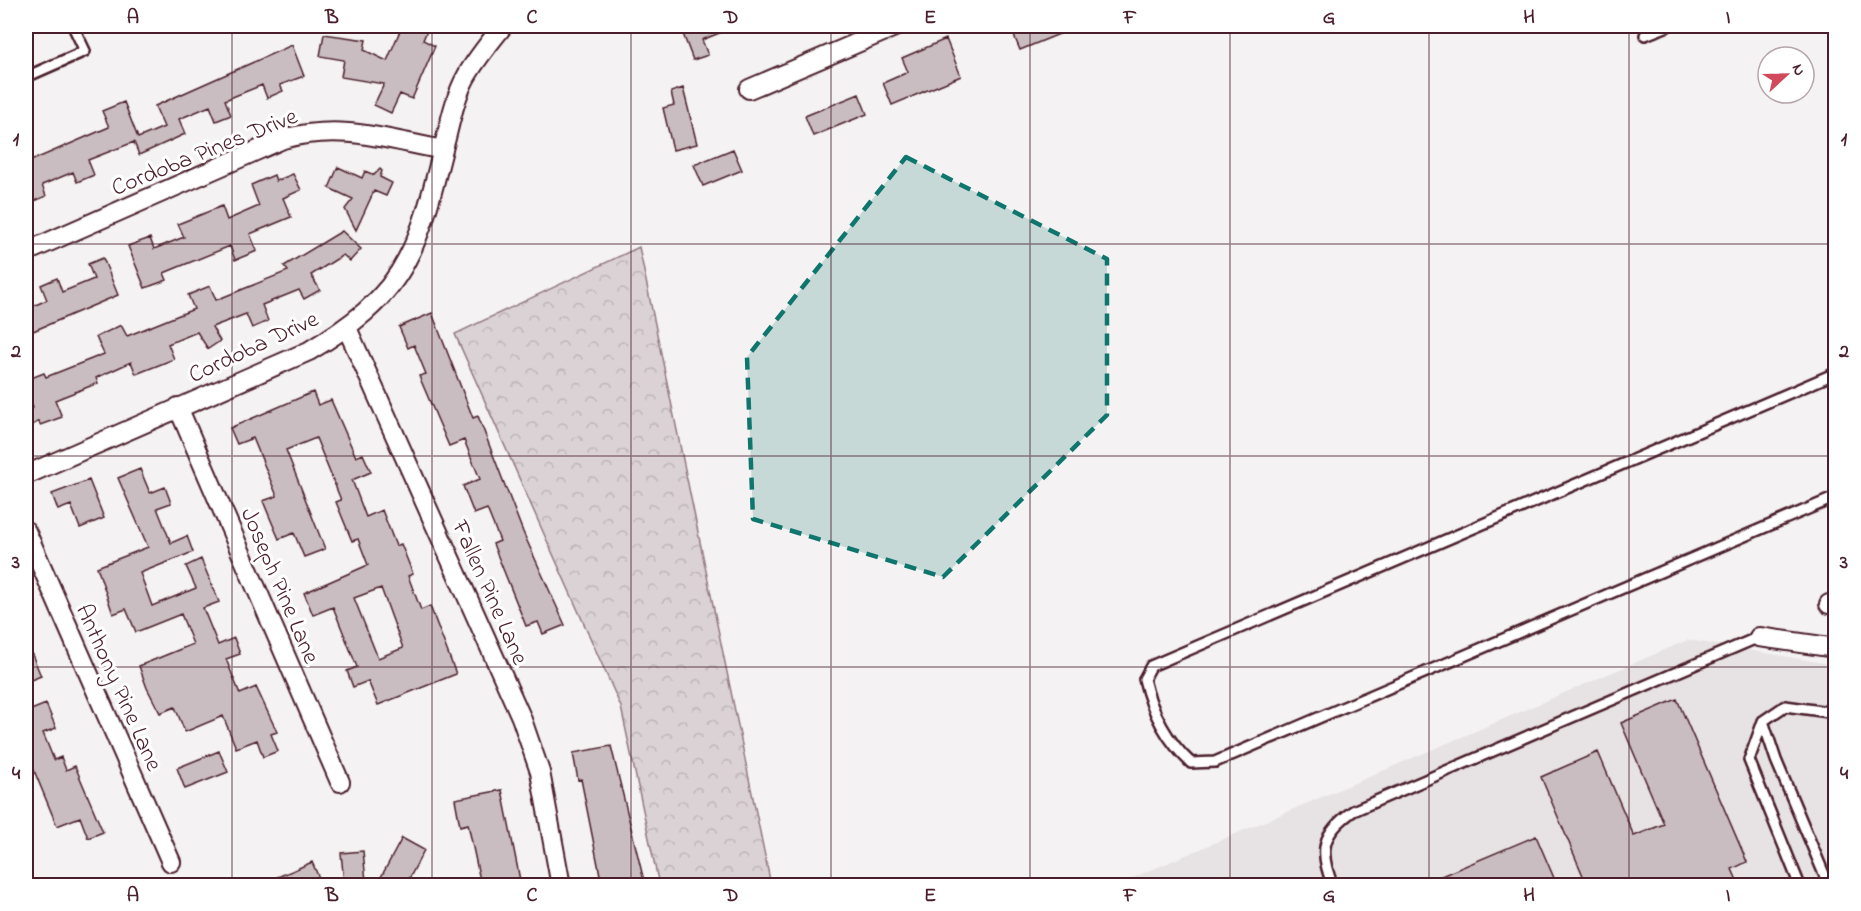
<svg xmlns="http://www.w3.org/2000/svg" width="1861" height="911" font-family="'Indie Flower',sans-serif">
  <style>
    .built { fill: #e7e2e3 }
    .forest { fill: url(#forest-crowns); stroke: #927880; stroke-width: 1.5 }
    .building { fill: #cabdc1; stroke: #4a1f2b; stroke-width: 1.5; fill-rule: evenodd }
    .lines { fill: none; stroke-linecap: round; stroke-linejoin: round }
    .lane-casing { stroke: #4a1f2b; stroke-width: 14 }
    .street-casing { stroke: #4a1f2b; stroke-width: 22 }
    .lane { stroke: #fff; stroke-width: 9 }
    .street { stroke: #fff; stroke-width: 18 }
    .marked { fill: #0f766e; fill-opacity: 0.2; stroke: #0f766e; stroke-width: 4.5; stroke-dasharray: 12 8; stroke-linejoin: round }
    .grid { fill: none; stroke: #4a1f2b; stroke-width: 1.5; stroke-opacity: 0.55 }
    .labels { text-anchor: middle; stroke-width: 6; stroke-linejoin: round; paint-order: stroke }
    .street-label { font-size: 24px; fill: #4a1f2b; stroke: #fff }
    .neatline { fill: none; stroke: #4a1f2b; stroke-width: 2 }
    .grid-label { font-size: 20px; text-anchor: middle; font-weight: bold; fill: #4a1f2b }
  </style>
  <defs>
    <pattern id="forest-crowns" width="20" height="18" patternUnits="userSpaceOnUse" patternTransform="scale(1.5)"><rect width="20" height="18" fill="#dbd2d5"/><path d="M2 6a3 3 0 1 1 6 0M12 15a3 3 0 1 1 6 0" fill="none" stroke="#bdb4b7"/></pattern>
  </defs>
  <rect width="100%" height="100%" fill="#f4f2f2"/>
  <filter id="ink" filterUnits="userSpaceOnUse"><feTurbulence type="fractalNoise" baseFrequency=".0167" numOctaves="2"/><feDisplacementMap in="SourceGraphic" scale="12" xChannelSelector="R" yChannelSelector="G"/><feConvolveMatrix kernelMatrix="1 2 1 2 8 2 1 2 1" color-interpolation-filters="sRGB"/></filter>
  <g filter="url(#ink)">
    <path class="built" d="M1688,640l147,25v220l-721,1z"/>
    <path class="forest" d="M639,247l132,638h-112l-38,-178 -166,-373z"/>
    <path class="building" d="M402,26h27l-6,14 12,6 -23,53 -12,-5 -9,19 -17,-8 10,-21 -43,-7 3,-17 -24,-4 4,-22 42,6 -2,10 23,11z
      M680,26h57l-35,14 6,15 -15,5z
      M1010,26h69l-59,24z
      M946,39l15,37 -69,29 -9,-22 25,-11 -6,-14z
      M292,45l12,31 -24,9 3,6 -16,7 -5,-13 -37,15 6,15 -15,6 -6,-15 -31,13 6,15 -46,21 -5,-13 -46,18 6,15 -17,7 -4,-10 -31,13 4,11 -16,7 -4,-11v-29l83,-36 -7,-16 22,-9 14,36 26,-11 -9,-21z
      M683,88l14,56 -24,6 -10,-42 11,-3 -3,-13z
      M859,94l8,20 -54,22 -8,-20z
      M733,149l9,21 -39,16 -9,-21z
      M338,167l24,11 3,-7 9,4 6,-6 2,2 -2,6 12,6 -6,13 -12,-5 -18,39 -11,-21 8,-10 -24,-11z
      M293,174l8,16 -18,8 8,19 -41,17 7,17 -22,9 -5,-14 -66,27 3,7 -22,8 -17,-42 22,-8 4,11 30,-12 -6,-13 44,-18 5,14 32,-14 -8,-21 23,-10 2,6z
      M342,231l19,18 -11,12 -7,-6 -32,20 9,15 -16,9 -5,-9 -37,15 6,16 -16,7 -6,-14 -34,13 8,14 -12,8 -11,-17 -29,12 6,15 -38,15 -5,-12 -35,16 2,5 -43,17 7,17 -22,8 -1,-4 -13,8v-17l7,-4 -7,-19v-9l18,-7 2,4 58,-23 -8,-17 25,-12 6,11 67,-27 -6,-14 22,-9 6,14 72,-29 -4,-5z
      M103,258l15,37 -92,39v-25l21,-9 -6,-15 16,-7 5,14 32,-13 -6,-15z
      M432,313l41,105 5,-2 45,116 42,93 -22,9 -5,-12 -12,4 -33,-82 7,-3 -13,-32 -13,5 -11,-28 17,-7 -16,-39 -15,6 -30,-70 7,-2 -12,-29 -6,3 -9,-21z
      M313,392l5,13 13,-5 25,57 7,-3 8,18 -19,8 14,37 16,-7 14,36 5,-2 12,30 -5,2 13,34 9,-4 26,68 -78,31 -10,-24 -15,6 -6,-16 10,-4 -24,-60 -20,8 -9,-22 64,-28 -10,-26 -6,2 -16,-39 5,-2 -25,-62 -30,12 39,99 -21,8 -10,-24 -15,6 -9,-21 -7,-17 14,-5 -24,-58 -16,6 -7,-16zM381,588l22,60 -25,10 -24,-60z
      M140,469l10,24 15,-6 6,16 -14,5 14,35 16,-7 6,16 -53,21 12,33 44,-18 -10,-22 15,-7 18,43 -16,6 15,37 16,-7 6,16 -14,5 14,35 16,-7 21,45 -6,2 7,17 -15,6 -6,-17 -21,8 -13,-32 -38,16 -10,-25 -15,6 -13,-25 -8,-22 54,-22 -12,-30 -45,18 -10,-23 -13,5 -16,-47 51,-20 -30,-69z
      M89,480l15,38 -24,10 -9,-23 -13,5 -6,-16z
      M26,640l15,36 -15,6z
      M1677,699l70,163 -15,7 7,16h-152l-46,-108 57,-25 36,84 30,-12 -43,-101z
      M46,704l10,24 -13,5 11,27 7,-3 5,13 9,-4 28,66 -15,6 -8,-21 -23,9 -31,-75v-39z
      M611,746l33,135 -21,4h-21l-21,-106 -3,1 -5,-27z
      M219,751l9,21 -43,17 -8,-21z
      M502,790l19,95h-40l-13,-61 -8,2 -5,-27z
      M1536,836l21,49h-137z
      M402,838l22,12 -18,35h-14l-12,-6z
      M363,851l3,30 -22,2 -3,-30z
      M312,862l10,23h-64l34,-14z"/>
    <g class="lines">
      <defs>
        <path id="lane" d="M1645,35l23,-9
          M26,77l59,-26 -12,-25
          M1836,373l-685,293 -7,13c8,34 22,61 47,84l24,-1 621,-265
          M1763,721l13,39 53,126
          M1333,886c-15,-36 -11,-53 20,-75l406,-174
          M1800,886l-51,-126 14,-39 22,-15 51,7"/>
        <path id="street" d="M749,89l148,-63
          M26,252l257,-113c58,-16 102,0 160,11
          M347,328l174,389 19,55 21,114
          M178,407l162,375
          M26,475l283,-124c39,-23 77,-50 98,-92 20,-37 28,-81 39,-121 5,-20 10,-43 20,-61 10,-18 24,-35 37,-51
          M26,531l145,331
          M1829,604l7,1
          M1759,637l77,11"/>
      </defs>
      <use href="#lane" class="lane-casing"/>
      <use href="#street" class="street-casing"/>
      <use href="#lane" class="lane"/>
      <use href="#street" class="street"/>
    </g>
  </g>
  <path class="marked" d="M906,157l201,102v156l-164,162 -190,-58 -6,-162z"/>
  <path class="grid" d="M232,26v860M432,26v860M631,26v860M831,26v860M1030,26v860M1230,26v860M1429,26v860M1629,26v860M26,244h1810M26,456h1810M26,667h1810"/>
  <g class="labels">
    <g class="street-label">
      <text transform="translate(204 151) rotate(-22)" y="8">Cordoba Pines Drive</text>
      <text transform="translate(253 346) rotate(-25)" y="8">Cordoba Drive</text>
      <text transform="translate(281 585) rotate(67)" y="8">Joseph Pine Lane</text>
      <text transform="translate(491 592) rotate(66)" y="8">Fallen Pine Lane</text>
      <text transform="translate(120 687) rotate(66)" y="8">Anthony Pine Lane</text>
    </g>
  </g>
  <rect width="1861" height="911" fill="none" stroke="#fff" stroke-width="66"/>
  <g transform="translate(1786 75) rotate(68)"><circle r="28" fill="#ffffff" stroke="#b7a5aa" stroke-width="1.5"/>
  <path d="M0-4.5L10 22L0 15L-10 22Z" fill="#d1495b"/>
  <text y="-9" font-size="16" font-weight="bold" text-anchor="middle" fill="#4a1f2b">N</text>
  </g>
  <rect x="33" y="33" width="1795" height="845" class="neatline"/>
  <g class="grid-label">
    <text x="133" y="23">A</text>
    <text x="332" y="23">B</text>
    <text x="532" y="23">C</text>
    <text x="731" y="23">D</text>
    <text x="930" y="23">E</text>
    <text x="1130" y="23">F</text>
    <text x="1329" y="23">G</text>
    <text x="1529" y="23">H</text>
    <text x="1728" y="23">I</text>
    <text x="16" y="145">1</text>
    <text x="1844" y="145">1</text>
    <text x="16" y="357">2</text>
    <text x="1844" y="357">2</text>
    <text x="16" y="568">3</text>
    <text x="1844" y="568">3</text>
    <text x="16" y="779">4</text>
    <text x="1844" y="779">4</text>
    <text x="133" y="901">A</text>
    <text x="332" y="901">B</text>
    <text x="532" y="901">C</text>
    <text x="731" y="901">D</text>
    <text x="930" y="901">E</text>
    <text x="1130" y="901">F</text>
    <text x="1329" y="901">G</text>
    <text x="1529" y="901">H</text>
    <text x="1728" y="901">I</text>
  </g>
</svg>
